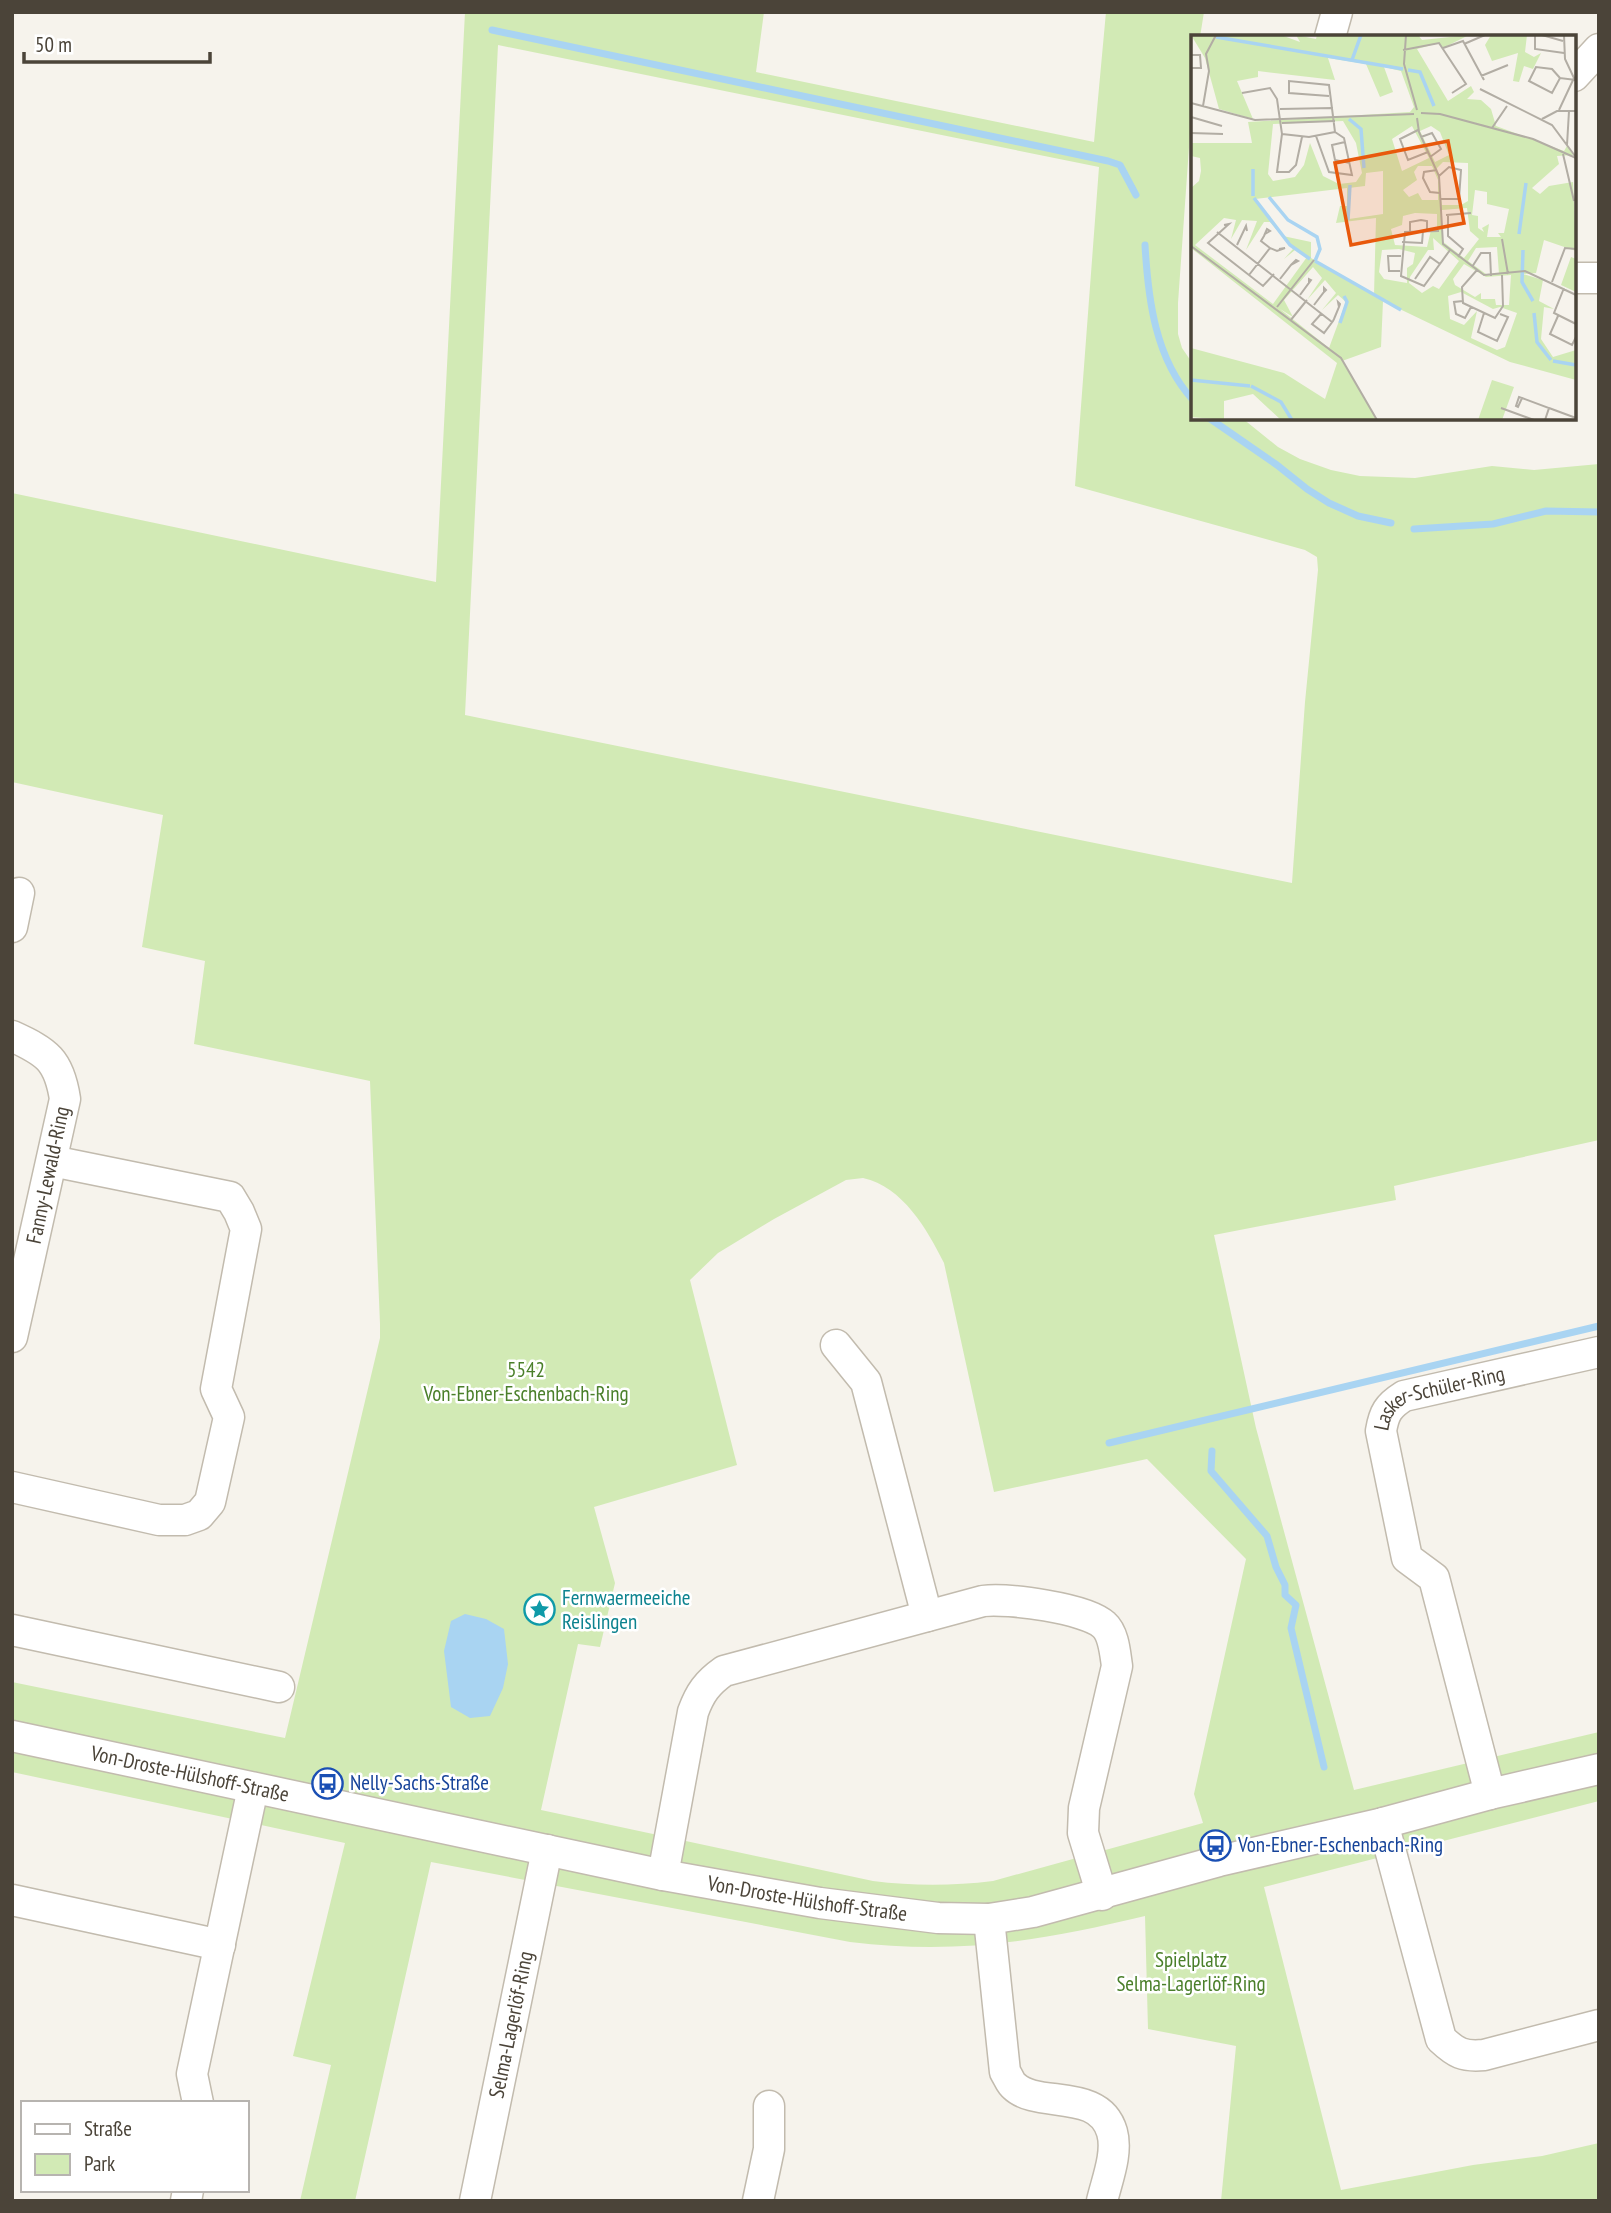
<svg xmlns="http://www.w3.org/2000/svg" width="1611" height="2213" font-family="'PT Sans Narrow',sans-serif">
  <style>
    .green { fill: #d2eab5; fill-rule: evenodd }
    .water { fill: #a9d4f2 }
    .lines { fill: none; stroke-linecap: round; stroke-linejoin: round }
    .stream { stroke: #a9d4f2; stroke-width: 7 }
    .minor-casing { stroke: #c2bbae; stroke-width: 33 }
    .minor { stroke: #fff; stroke-width: 30 }
    .labels { text-anchor: middle; stroke-width: 5; stroke-linejoin: round; paint-order: stroke }
    .street-label { font-size: 21px; fill: #4b4439; stroke: #fff }
    .park-label { font-size: 21px; fill: #4a7f2a; stroke: #fff }
    .culture-label { font-size: 21px; fill: #0d838f; stroke: #fff; text-anchor: start }
    .transit-label { font-size: 21px; fill: #164399; stroke: #fff; text-anchor: start }
    .inset-river { fill: none; stroke: #a9d4f2; stroke-width: 3.5 }
    .inset-road { fill: none; stroke: #b2ada4; stroke-width: 2 }
    .view { fill: #e8590c; fill-opacity: 0.15; stroke: #e8590c; stroke-width: 3.5 }
    .inset-edge { fill: none; stroke: #4b4439; stroke-width: 3.5 }
  </style>
  <rect width="100%" height="100%" fill="#f6f3ec"/>
  <path class="green" d="M465,12h299l-8,60 338,70 12,-130h98l-4,25h-7v54l-15,212v31l4,14 11,16v54h49l36,29 22,12 31,11 29,6 55,2 77,-12 42,4 65,-6v676l-205,46 2,14 -182,35 42,193 98,362 245,-58v69l-335,86 77,303 132,-25 69,-9 57,-13v58h-378l15,-155 -88,-17 -3,-113c-105,25 -186,39 -295,26l-419,-80 -76,339h-55l31,-136 -38,-9 52,-213 -333,-71v-90l273,56 95,-400v-14l-10,-243 -176,-37 11,-83 -63,-14 21,-132 -151,-33v-289l424,89zM498,45l601,122 -24,319 230,64 12,7 1,13 -13,132 -13,181 -827,-168zM863,1178c40,9 64,51 81,85l50,229 153,-33 99,100 -52,235 9,29 -210,58c-41,5 -80,5 -120,0l-332,-71 37,-166 22,3 15,-64 -21,-76 143,-42 -47,-185 28,-27 56,-34 72,-39z"/>
  <path class="water" d="M465,1614l21,5 18,10 4,35 -5,24 -13,28 -20,2 -19,-11 -7,-56 7,-30z"/>
  <g class="lines">
    <path class="stream" d="M492,30l616,131 12,4 16,30
      M1145,245c3,53 10,114 48,155
      M1209,418l68,47 30,24 22,14 29,13 33,7
      M1414,529l79,-5 53,-13 53,1
      M1109,1443l490,-117
      M1212,1451l-1,20 56,65 9,31 9,18v10l11,10 -5,23 33,139"/>
    <defs>
      <g id="minor">
        <path d="M1330,37l7,-25"/>
        <path d="M1574,76l25,-27"/>
        <path d="M1574,278h25"/>
        <path d="M12,927l7,-34"/>
        <path d="M12,1036c35,16 47,24 53,63l-53,238"/>
        <path d="M836,1345l30,37 61,234"/>
        <path d="M12,1487l147,33h26l14,-5 11,-13 19,-85 -13,-28 30,-160 -7,-17 -9,-15 -178,-36"/>
        <path d="M12,1630l267,57"/>
        <path id="s1" d="M12,1736l651,139 157,28 118,15 51,1 44,-7 186,-51 164,-38 107,-29 109,-25"/>
        <path id="s2" d="M1490,1794l-56,-216 -27,-20 -26,-127c3,-18 7,-25 23,-35l195,-44"/>
        <path d="M1383,1823l58,216c15,14 22,18 43,16l115,-30"/>
        <path d="M663,1875l30,-163c7,-19 14,-29 31,-41l259,-70c24,-3 103,7 121,24 10,9 11,28 13,41l-33,142 -1,25 19,62"/>
        <path d="M12,1900l208,45"/>
        <path d="M989,1919l16,153c3,4 5,11 9,14 23,23 85,1 98,46 6,21 -5,48 -10,69"/>
        <path d="M198,2103l-6,-29 61,-286"/>
        <path d="M186,2201l2,-11"/>
        <path id="s3" d="M475,2201l72,-351"/>
        <path d="M758,2201l11,-52v-43"/>
      </g>
    </defs>
    <use href="#minor" class="minor-casing"/>
    <use href="#minor" class="minor"/>
  </g>
  <defs>
    <symbol id="sight-ring" viewBox="-11 -11 22 22"><circle r="9.5" fill="#fff" stroke="#0f9aa8" stroke-width="1.5"/><path d="M0-6L1.8-2.2L6-1.7L2.9 1.2L3.7 5.4L0 3.3L-3.7 5.4L-2.9 1.2L-6-1.7L-1.8-2.2Z" fill="#0f9aa8"/></symbol>
    <symbol id="bus-ring" viewBox="-11 -11 22 22"><circle r="9.5" fill="#fff" stroke="#1a4fb4" stroke-width="1.5"/><path d="M-5-6H5V4H4V6H2V4H-2V6H-4V4H-5ZM-3.5-4V0h7V-4ZM-3.5 1.2v1.5H-2V1.2ZM2 1.2v1.5H3.5V1.2Z" fill="#1a4fb4"/></symbol>
  </defs>
  <g fill-rule="evenodd">
    <use href="#sight-ring" x="522" y="1592" width="35" height="35"/>
    <use href="#bus-ring" x="310" y="1766" width="35" height="35"/>
    <use href="#bus-ring" x="1198" y="1828" width="35" height="35"/>
  </g>
  <g class="labels">
    <g class="street-label">
      <text transform="translate(48 1175) rotate(-78)" y="7">Fanny-Lewald-Ring</text>
      <text dy="7" stroke="none"><textPath href="#s2" startOffset="460">Lasker-Schüler-Ring</textPath></text>
      <text dy="7" stroke="none"><textPath href="#s1" startOffset="182">Von-Droste-Hülshoff-Straße</textPath></text>
      <text dy="7" stroke="none"><textPath href="#s1" startOffset="812">Von-Droste-Hülshoff-Straße</textPath></text>
      <text dy="7" stroke="none"><textPath href="#s3" startOffset="180">Selma-Lagerlöf-Ring</textPath></text>
    </g>
    <g class="park-label">
      <text x="526" y="1377">5542<tspan x="526" dy="24">Von-Ebner-Eschenbach-Ring</tspan></text>
      <text x="1191" y="1967">Spielplatz<tspan x="1191" dy="24">Selma-Lagerlöf-Ring</tspan></text>
    </g>
    <g class="culture-label">
      <text x="562" y="1605">Fernwaermeeiche<tspan x="562" dy="24">Reislingen</tspan></text>
    </g>
    <g class="transit-label">
      <text x="350" y="1790">Nelly-Sachs-Straße</text>
      <text x="1238" y="1852">Von-Ebner-Eschenbach-Ring</text>
    </g>
  </g>
  <g transform="translate(1191 35)">
    <rect width="385" height="385" fill="#f6f3ec"/>
    <path d="M0,0h90l19,7 -4,-7 20,4 1,-4h101l4,5 47,-5 -26,13 -4,-5 -22,6 31,52 23,-15 3,6 -7,7 14,1 10,9 5,17 68,25 3,-5 6,9 -16,1 2,8 -27,24 8,6 9,-8 24,-4 3,69 -32,-11 -8,33 -13,1 20,6 -4,21 15,8 -10,-2 -3,32 12,18 23,-7v30l-66,-18 -127,-61 -2,46 -39,14 35,59h-96l-28,-26 -29,7v19l-33,-3v-69l93,25 41,26 12,-36 -146,-115v-60l8,-7 2,-10 -1,-13 -9,-2v-13h61l-4,-21 162,-10 4,-5 -13,-36 -17,-4 9,25 -13,5 -14,-33 -38,-6 7,22 -77,-9v6l-21,4 16,38 -34,-10 -14,-51zM152,86l13,22 6,30 -6,9 -17,2 -16,-8 -13,-33 -6,22 -9,12 -22,4 -5,-7 5,-50zM221,91l17,32 -27,13 -10,-32zM240,91l9,6 9,23 -14,7 -15,-31zM252,127l25,1v38l-7,4h-19l-5,-37zM227,131h14l6,14v20h-16l-4,-7 -9,4 -6,-7 14,-10 -3,-8zM192,136v43l-34,5v-31l16,-2 1,-13zM156,153v18h-7l-4,17 40,-5 -2,77 -63,-37v-16l-28,-6 -28,-37zM284,155l12,2v12l22,5 -5,24h-6l3,4h-14l2,-13 -7,4 2,4 -6,-4v-12l-6,-1zM276,173l3,23 9,8 -15,19 -22,-17v-31zM224,178l22,1v16h-6l-4,17 -32,-2 -4,-16 11,-4 1,-9zM33,183l12,2 -5,19 11,-19 15,1 -11,29 18,-28h6l23,27 -9,10 11,-9 12,7 -34,47 -78,-59zM242,203l26,23 -20,28 -6,-3 -11,7 -13,-10 1,-6 18,-27h6zM306,212l2,27h-13l-18,-13 8,-13zM208,214l16,4 -2,11 -6,4v15l-23,-4 -5,-7 3,-22zM273,229l22,13 25,-2 -2,30h-13l-1,-6h-14v-6l-6,4 -20,-12 -2,-6zM122,232l9,11 -15,22 18,-20 11,13 -14,17 16,-15 8,7 -17,46 -49,-39 13,8 -9,-17zM270,257l32,17 7,-2 17,6 -12,34 -8,3 -26,-12 6,-27 -13,14 -14,-6 -2,-23zM300,0h36l-2,17 9,5 7,-4 -8,16 -9,-3 -5,16 -6,-1 5,-28 -26,8 -7,-16zM380,222l5,2v33l-15,-7zM301,345l22,7 -12,33h-24z" fill="#d2eab5" fill-rule="evenodd"/>
    <path class="inset-river" d="M25,2l187,32M161,25l9,-25M217,35l12,2 14,34M158,84l12,10 3,39M62,134v27M78,162l19,23 29,17 3,12 -5,12M63,163l36,47 20,14M157,185l2,-35M328,199l7,-51M332,215l-1,32 11,19M124,226l86,49M343,278l3,29 14,18M149,288l7,-21 -3,-6M362,326l23,4M0,345l59,6M60,351l30,16 11,18"/>
    <path class="inset-road" d="M215,0l-2,29 13,46M344,0v14l29,4M351,0l21,6M273,9l21,-9M252,13l20,-7 21,39M212,15l36,-7 27,41 -14,9M0,20h9l1,13h-10M290,41l27,-11M369,43l-8,-9 -16,-2 -7,14 23,12 8,-15 16,2M289,54l72,36 23,31M51,58l28,-5 7,11 5,35 -5,38h12l7,-7 6,-28M0,68l64,17 159,-6M12,71l6,-35 -3,-17 10,-19M89,74l53,-1M368,75l15,-32 -9,-19 -1,-24M230,78l19,1 93,25 43,19M0,82l31,9M226,83l2,14 20,44 4,68 41,31 41,-4 51,24M351,84l15,-8h19M91,88l53,-2M301,93l15,-22M227,95l-18,9 8,21 20,-8M0,98l32,1M91,99l27,3 26,-5M125,101l13,36 23,3 -8,-37 -9,-6 -6,-47 -40,-4v12l40,3M230,102l11,-4 9,16 -11,8M154,107l-13,3 3,15 15,3M376,110l2,-34M372,119l11,47M246,135l-13,2 -1,6 7,14 10,1M248,141l10,-9 12,3 -2,29h-19M255,180l25,-2M257,180v21l15,13 -5,8M33,190l5,-1 -21,19 55,43 11,-12M219,196v-9l11,-2 6,1v10M248,196l-34,1 -4,44 23,10 26,-36M26,197l115,90M74,199l5,-3 -3,-2 -3,7 -3,5 9,7M311,204l6,35M211,207l20,1 1,-12M46,210l9,-19 1,5M0,211l150,112 36,62M281,232l9,-14h9l1,23M286,235l-15,17 1,16 32,15 8,-12 -1,-31M209,236h-11l-1,-15h13M58,240l21,-27 7,3 8,-3 -6,1M89,244l11,-14 5,-5 2,1 -7,4M224,244l15,-22 10,7M361,247l13,-34 11,1M373,253l-10,25 22,11M109,260l11,-15 -2,-1v4M272,266l-9,1 2,12 9,4 6,-11M123,270l10,-13 2,-2 -2,-2v4M86,272l37,-47M293,278l-6,19 19,9 11,-24 -8,-3M130,279l-9,10 12,9 9,-12 1,-2 5,-12 1,-3 -2,-2 1,5M367,281l-8,18 22,11 4,-8M99,286l17,-21M328,362l3,1 -4,9 -2,-1zM331,363l27,10 -4,12M310,373l33,12M358,373l27,10"/>
    <path class="view" d="M257,106l16,82 -113,22 -16,-82z"/>
    <rect width="385" height="385" class="inset-edge"/>
  </g>
  <rect width="1611" height="2213" fill="none" stroke="#4b4439" stroke-width="28"/>
  <rect x="21" y="2101" width="228" height="91" fill="#ffffff" stroke="#b7b4b0" stroke-width="2"/>
  <rect x="35" y="2124" width="35" height="10" fill="#ffffff" stroke="#b7b4b0" stroke-width="2"/>
  <text x="84" y="2136" font-size="21" fill="#4b4439">Straße</text>
  <rect x="35" y="2154" width="35" height="21" fill="#d2eab5" stroke="#b7b4b0" stroke-width="2"/>
  <text x="84" y="2171" font-size="21" fill="#4b4439">Park</text>
  <path d="M24 52v10h186v-10" fill="none" stroke="#4b4439" stroke-width="3.5"/>
  <text x="35" y="52" font-size="21" fill="#4b4439" stroke="#ffffff" stroke-width="5" paint-order="stroke">50 m</text>
</svg>
